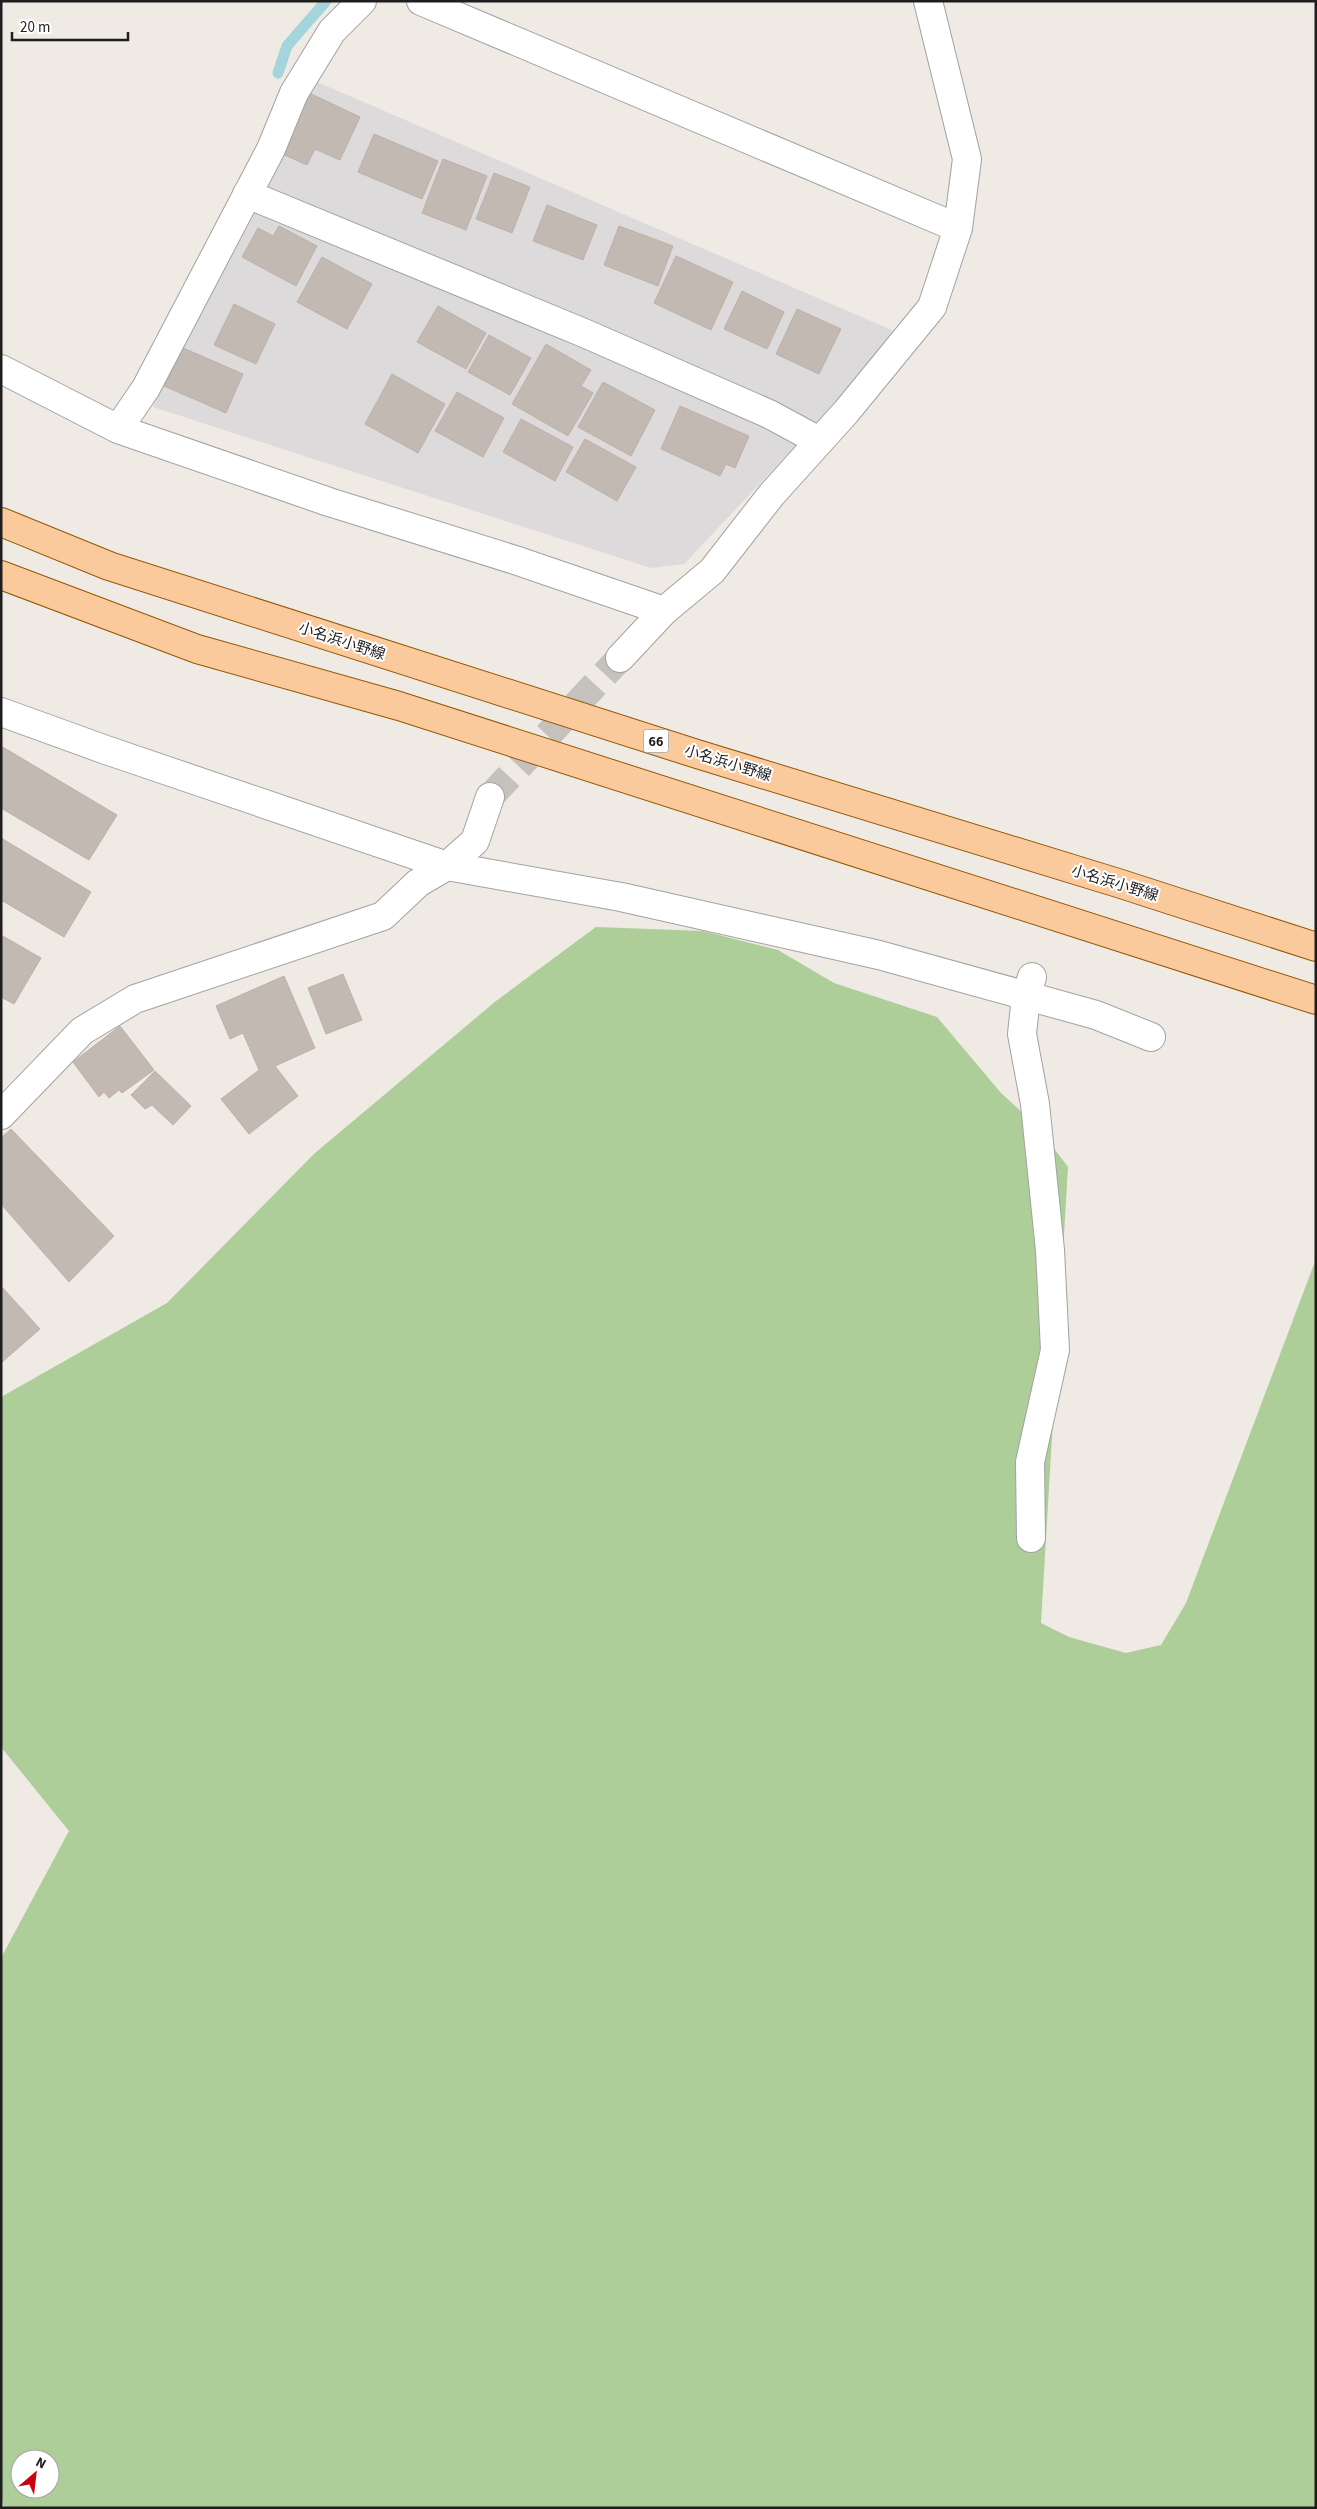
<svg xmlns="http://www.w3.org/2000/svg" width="1317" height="2509" font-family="'Source Sans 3','Noto Sans JP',sans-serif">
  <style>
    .residential { fill: #dcdadb }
    .forest { fill: #adcd99; fill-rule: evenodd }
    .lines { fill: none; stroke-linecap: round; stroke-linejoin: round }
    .stream { stroke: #a4d4dc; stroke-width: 11 }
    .building { fill: #c3b9b3; stroke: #c0afa6 }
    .minor-tunnel { stroke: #c5c1bc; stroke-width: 28; stroke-dasharray: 28 14; stroke-linecap: butt }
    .minor-casing { stroke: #a2a2a2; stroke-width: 30 }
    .primary-casing { stroke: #955702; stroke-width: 30 }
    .minor { stroke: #fff; stroke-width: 28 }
    .primary { stroke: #faca9d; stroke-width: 28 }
    .labels { text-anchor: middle; stroke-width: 4; stroke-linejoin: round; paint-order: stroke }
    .shield { fill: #fff; stroke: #626262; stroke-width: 1 }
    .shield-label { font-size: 14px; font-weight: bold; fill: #1e1e1e }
    .street-label { font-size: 15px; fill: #1e1e1e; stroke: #fff }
  </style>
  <rect width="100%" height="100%" fill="#efeae4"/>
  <path class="residential" d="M315,81l586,253 -217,230 -33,4 -498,-161z"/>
  <path class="forest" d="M596,927l107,4 75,19 56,33 103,34 64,76 36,33 31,41 -27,456 28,14 57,16 35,-8 25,-42 130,-344v1249h-1312l-3,-12v-538l68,-127 -68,-84v-350l166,-94 148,-150 181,-152zM20,2459h30v30h-30z"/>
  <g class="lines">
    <path class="stream" d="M278,73l9,-27 39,-45"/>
  </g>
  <path class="building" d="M307,92l53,25 -20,43 -25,-11 -8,16 -27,-12z
    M374,134l64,27 -16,38 -64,-27z
    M443,159l44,17 -21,54 -44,-17z
    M494,173l36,14 -18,46 -36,-14z
    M547,205l50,20 -14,35 -50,-19z
    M279,226l38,20 -21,40 -54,-29 16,-29 15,8z
    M619,226l54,20 -15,40 -54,-21z
    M676,256l57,26 -22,48 -57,-27z
    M322,257l50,27 -25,45 -50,-27z
    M742,291l42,21 -17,37 -43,-20z
    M234,304l41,20 -19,40 -42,-19z
    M438,306l48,27 -20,36 -49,-27z
    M797,309l44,20 -22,45 -43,-20z
    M489,335l42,23 -21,37 -42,-23z
    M546,344l45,26 -10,16 12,7 -25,43 -56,-32z
    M181,347l62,27 -17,39 -62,-27z
    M392,374l53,30 -27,49 -53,-29z
    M603,382l52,28 -24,46 -53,-29z
    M457,392l47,26 -21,39 -48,-26z
    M680,406l69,30 -14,32 -9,-4 -6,12 -59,-27z
    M521,419l52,28 -18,34 -52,-29z
    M585,439l51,28 -19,34 -51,-29z
    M1,746l116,69 -28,45 -88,-52z
    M1,838l90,54 -27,45 -63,-37z
    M1,935l40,23 -27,46 -13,-7z
    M343,974l19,46 -36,14 -18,-46z
    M284,976l31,72 -40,18 23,30 -49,38 -28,-35 38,-29 -16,-37 -13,6 -14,-33z
    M120,1026l34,44 -32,23 -3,-3 -10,8 -5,-6 -5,5 -26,-35z
    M155,1071l36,35 -18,19 -21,-20 -7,4 -14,-14z
    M11,1129l103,107 -45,46 -68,-78v-66z
    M1,1286l39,43 -39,34z"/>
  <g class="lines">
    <path class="minor-tunnel" d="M490,797l130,-139"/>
    <defs>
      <path id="minor" d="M421,1l537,227
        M247,194l337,139 185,81 50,27
        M1,369l117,60 211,73 186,58 149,51
        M118,429l28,-41 125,-239 23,-56 38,-62 30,-30
        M620,658l44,-47 48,-40 60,-77 74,-82 86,-105 26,-79 9,-69 -39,-158
        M1,712l105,38 341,116 174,31 258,58 217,60 55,22
        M1,1115l81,-84 53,-32 248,-83 35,-33 29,-17 28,-25 15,-44
        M1031,1538l-1,-76 25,-112 -5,-100 -15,-146 -13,-70 4,-38 6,-19"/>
      <path id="primary" d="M1,522l108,44 588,188 421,129 198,64
        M1,575l196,74 202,57 917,294"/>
    </defs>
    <use href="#minor" class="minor-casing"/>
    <use href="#primary" class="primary-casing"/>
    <use href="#minor" class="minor"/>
    <use href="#primary" class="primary"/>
  </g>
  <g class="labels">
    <rect class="shield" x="643.5" y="729.5" width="25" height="23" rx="4"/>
    <g class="shield-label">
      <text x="656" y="746">66</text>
    </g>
    <g class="street-label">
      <text transform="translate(342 641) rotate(18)" y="5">小名浜小野線</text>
      <text transform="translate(728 763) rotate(17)" y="5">小名浜小野線</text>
      <text transform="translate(1115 883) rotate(17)" y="5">小名浜小野線</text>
    </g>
  </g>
  <rect width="1317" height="2509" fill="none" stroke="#1e1e1e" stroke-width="5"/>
  <g transform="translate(35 2474) rotate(28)"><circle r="24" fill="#ffffff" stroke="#a5a5a5"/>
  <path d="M0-4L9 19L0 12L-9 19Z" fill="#c80314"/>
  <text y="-8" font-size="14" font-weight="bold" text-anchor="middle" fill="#1e1e1e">N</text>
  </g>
  <path d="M12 32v8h116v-8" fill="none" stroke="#1e1e1e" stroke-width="2.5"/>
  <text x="20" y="32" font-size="15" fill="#1e1e1e" stroke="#ffffff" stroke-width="4" paint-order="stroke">20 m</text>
</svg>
